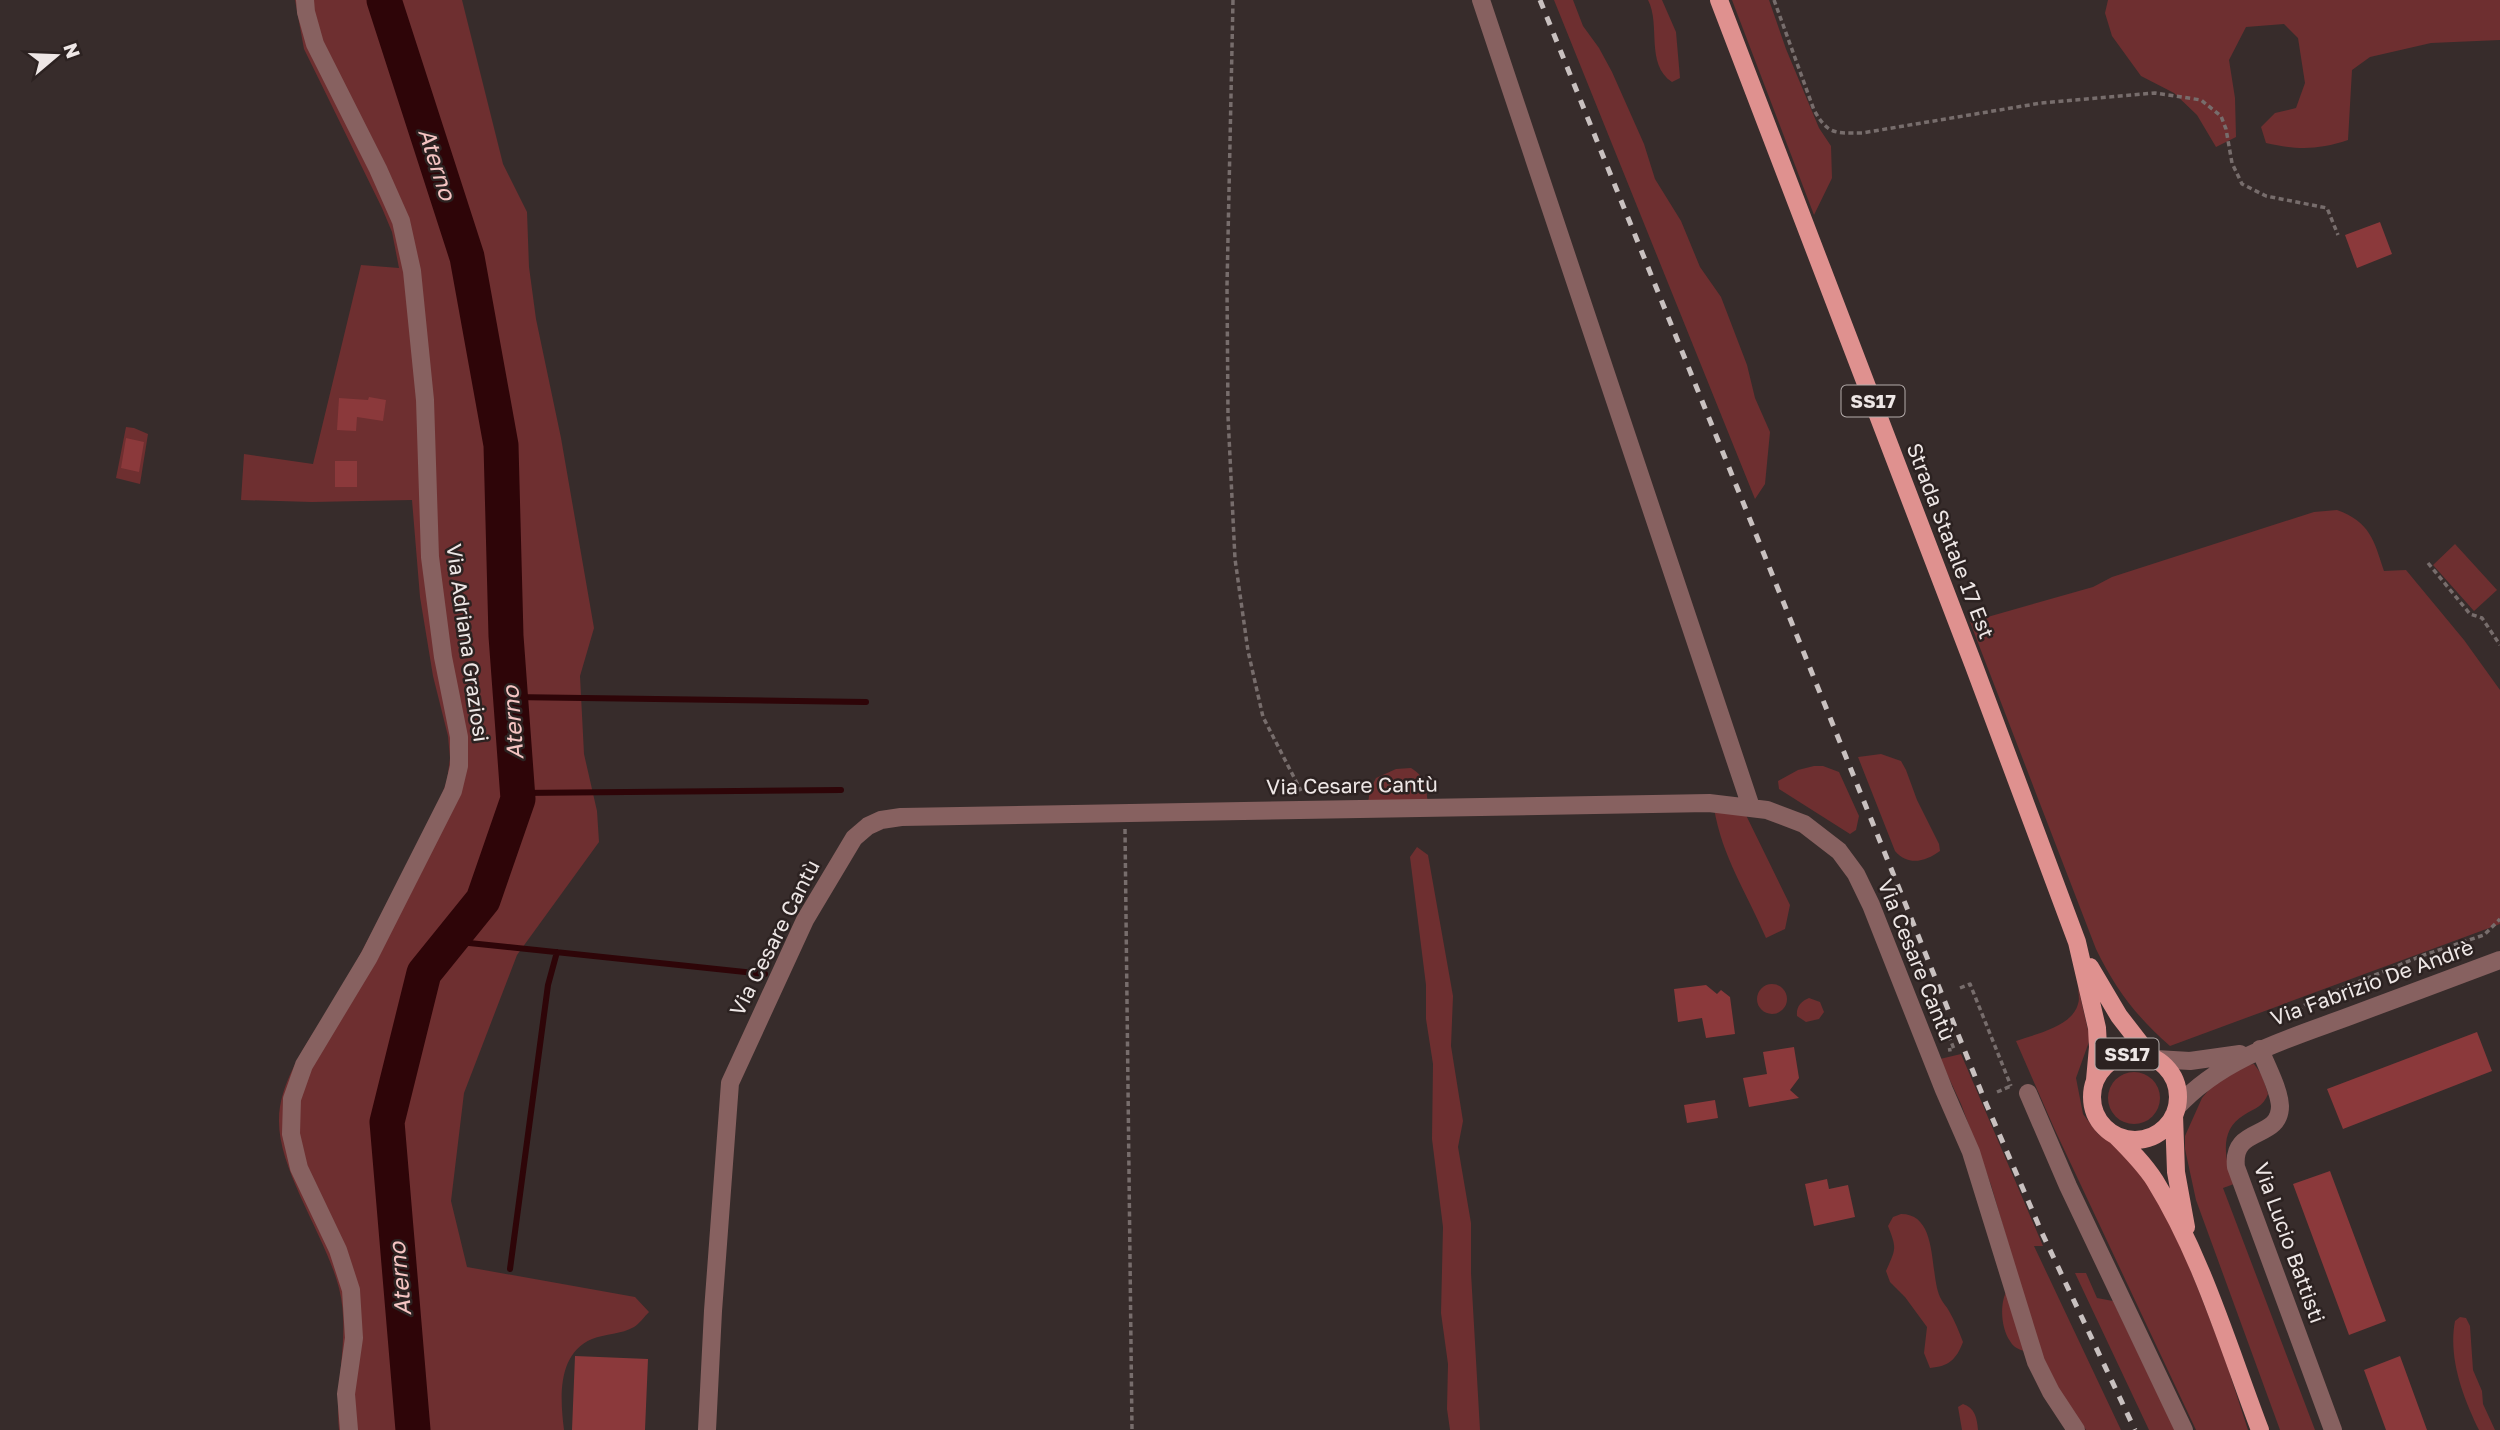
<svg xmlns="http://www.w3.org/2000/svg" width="2500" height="1430" font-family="'Golos Text',sans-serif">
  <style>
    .green { fill: #6e2f30 }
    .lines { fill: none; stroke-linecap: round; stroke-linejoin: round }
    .stream { stroke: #2e0508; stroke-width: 6 }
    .river { stroke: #2e0508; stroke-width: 35 }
    .building { fill: #8b393b }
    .path { stroke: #776d6c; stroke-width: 3.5; stroke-dasharray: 5 3.5; stroke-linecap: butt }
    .minor { stroke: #876160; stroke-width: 18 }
    .primary { stroke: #df918f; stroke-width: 18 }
    .rail { stroke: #c9c1c0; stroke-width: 5; stroke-dasharray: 9 9; stroke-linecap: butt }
    .labels { text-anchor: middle; stroke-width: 5; stroke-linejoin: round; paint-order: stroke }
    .shield { fill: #2c2221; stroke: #b4acab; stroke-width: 2 }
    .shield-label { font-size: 19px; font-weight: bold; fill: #eee7e6 }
    .street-label { font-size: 21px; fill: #eee7e6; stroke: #2c2221 }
    .water-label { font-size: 23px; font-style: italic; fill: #f5c4c2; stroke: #2c2221 }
  </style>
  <rect width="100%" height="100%" fill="#372c2b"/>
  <path class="green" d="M295,0h167l41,164 24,48 2,55 7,52 25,119 33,190 -14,48 4,78 13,57 2,31 -82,113 -53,138 -13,108 16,66 168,30 14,15c-4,4 -10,12 -15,15 -12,7 -29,7 -42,12 -35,15 -32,59 -28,91h-225c-5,-48 12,-94 0,-142 -13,-51 -61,-118 -60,-168 0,-47 44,-98 66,-137 31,-58 61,-116 91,-174l11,-28 3,-23 -2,-22 -15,-60 -13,-79 -8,-97 -100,2 -71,-2 3,-46 69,10 48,-199 38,3 -7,-36 -10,-24 -78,-159z
    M1554,0h19l10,26 16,22 13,24 32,72 11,35 26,42 19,46 21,30 26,68 8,33 15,34 -5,52 -10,15z
    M1648,0h14l14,32 4,46 -8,4c-27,-18 -11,-57 -24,-82z
    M1732,0h37l17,49 33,79 12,18 1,32 -18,37z
    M2108,0h392v40l-69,3 -61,14 -18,13 -4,70c-30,10 -51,10 -82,3l-5,-16 14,-14 21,-5 9,-25 -7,-45 -14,-14 -38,3 -17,33 6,38 1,39 -20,10 -19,-32 -23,-22 -33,-17 -29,-40 -7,-23z
    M126,427l8,1 14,6 -8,50 -24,-6z
    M2337,510c33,12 37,30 47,61l22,-1 58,70 36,50v234l-330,122c-34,-30 -54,-56 -74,-97l-126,-327 123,-35 19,-10 202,-65z
    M2455,544l42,46 -23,21 -41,-46z
    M1881,754l20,7 5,9 11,30 22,44 1,7c-15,11 -32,15 -45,0l-37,-94z
    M1814,766h9l16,6 20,44 -3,14 -6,4 -71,-45 -1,-8 20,-11z
    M1411,768c15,9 15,19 17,36l-60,-1 2,-13 6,-12 20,-9z
    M1714,808l29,1 47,96 -5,24 -19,9c-19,-45 -44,-81 -52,-130z
    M1417,847l11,8 25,141 -2,50 12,75 -5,26 13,76v50l9,157h-30l-3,-21 1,-45 -7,-51 2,-86 -11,-88 1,-75 -7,-45v-34l-16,-128z
    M1757 999a15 15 0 1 1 30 0a15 15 0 1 1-30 0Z
    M2078,987l12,52 -14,39 7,36 15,20 36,23 37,63 52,133 25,77h-52l-142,-302 -38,-87c19,-7 56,-14 62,-37 2,-5 0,-12 0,-17z
    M1809,998l11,4 4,10 -5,7 -13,3 -9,-6c-1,-9 4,-15 12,-18z
    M1961,1054l82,192h-9l87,184h-35l-31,-46 -13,-24 -51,-175 -30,-81 -21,-45z
    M2254,1064l8,11 6,19c-5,13 -13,14 -24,21 -26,15 -19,46 -10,69l-11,4 92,242h-35l-84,-230 -11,-51v-13l17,-38 10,-12 35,-21z
    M2108 1098a26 26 0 1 1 52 0a26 26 0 1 1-52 0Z
    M1901,1214c38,0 28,59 39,83 2,5 7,10 9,14 6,10 10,21 14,31 -7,18 -14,24 -33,26l-6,-15 3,-26 -22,-30 -15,-15 -4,-11c10,-23 11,-22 2,-45l5,-9z
    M2075,1273h11l11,25 16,3 62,129h-26z
    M2010,1286l14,65c-6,-2 -11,-4 -14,-10 -10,-14 -11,-43 0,-55z
    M2460,1317l6,1 4,8 3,44 9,21 1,13 12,26h-16c-16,-33 -31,-72 -24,-109z
    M1963,1404c12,4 14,14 15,26h-16l-4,-23z"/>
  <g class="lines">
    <path class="stream" d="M511,697l355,5
      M518,793l323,-3
      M450,941l315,33
      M510,1269l38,-284 9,-33"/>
    <path class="river" d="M384,0l83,257 34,188 5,191 12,163 -35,101 -59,73 -37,149 26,308"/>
  </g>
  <path class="building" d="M2380,222l12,32 -35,14 -12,-33z
    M369,397l17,3 -3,21 -26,-4 -1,14 -19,-1 2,-32 29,2z
    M126,438l18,4 -5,30 -18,-4z
    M335,461h22v26h-22z
    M1706,985l11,9 4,-4 9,7 5,37 -29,4 -4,-20 -24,4 -4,-33z
    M2477,1032l15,39 -149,58 -16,-40z
    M1794,1047l5,31 -9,12 9,8 -50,9 -6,-29 24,-4 -4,-22z
    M1715,1100l3,18 -31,5 -3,-18z
    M2330,1171l56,150 -37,14 -56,-151z
    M1827,1179l2,10 19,-4 7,32 -41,9 -9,-42z
    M575,1356l73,3 -3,71h-73z
    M2400,1356l27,74h-41l-22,-60z"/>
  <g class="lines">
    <path class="path" d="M1233,0l-6,286 1,130 7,143 13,92 15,66 38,74
      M1774,0l40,110c14,25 21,23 48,23l179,-30 114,-10 46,7 20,16 5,13 6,34 10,21 24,12 61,12 11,27
      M2428,563l42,51 12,4 18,27
      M1125,829l7,601
      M1960,988l10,-4 41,102
      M1937,998l-3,1 20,50 -6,1
      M2291,1016l16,-13 114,-47 63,-21 16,-16
      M1997,1092l14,-6"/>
    <path class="minor" d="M305,0l1,12 9,32 63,125 23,52 11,50 13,129 5,157 13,100 16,80v29l-6,25 -84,166 -65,108 -12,34 -1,35 8,34 39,82 13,40 3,48 -8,56 3,36
      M1481,0l270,807
      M2260,1049c6,17 19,39 20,57 0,35 -49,19 -44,61l97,263
      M2156,1059l34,2 50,-7
      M2028,1093l40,93 116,244
      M2177,1107c46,-50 111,-68 173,-91 50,-19 100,-37 150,-56
      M707,1430l6,-119 17,-228 75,-163 49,-82 14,-12 13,-6 20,-3 808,-14 58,7 37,14 35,27 17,23 15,31 73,185 27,62 65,210 15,30 25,38"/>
    <path class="primary" d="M1719,0l255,666 103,276 20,86 1,19 -3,33
      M2090,967l29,49 31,40
      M2092 1097a43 43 0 1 1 86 0a43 43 0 1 1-86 0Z
      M2174,1115l2,57 10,55
      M2116,1136c14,14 28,28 39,45 47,76 73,165 105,249"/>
    <path class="rail" d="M1540,0l445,1101 57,132 93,197"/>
  </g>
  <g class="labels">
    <g class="shield">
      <rect x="1841.5" y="385.5" width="63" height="31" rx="5"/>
      <rect x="2095.5" y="1038.5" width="63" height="31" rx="5"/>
    </g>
    <g class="shield-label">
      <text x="1873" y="408">SS17</text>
      <text x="2127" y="1061">SS17</text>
    </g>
    <g class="street-label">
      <text transform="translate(1950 541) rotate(69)" y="7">Strada Statale 17 Est</text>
      <text transform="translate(467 643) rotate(82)" y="7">Via Adriana Graziosi</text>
      <text transform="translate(1352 786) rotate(-1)" y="7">Via Cesare Cantù</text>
      <text transform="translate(775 938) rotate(-63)" y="7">Via Cesare Cantù</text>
      <text transform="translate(1916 960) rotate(68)" y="7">Via Cesare Cantù</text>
      <text transform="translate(2372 983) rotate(-20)" y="7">Via Fabrizio De Andrè</text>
      <text transform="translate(2289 1243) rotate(70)" y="7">Via Lucio Battisti</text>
    </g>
    <g class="water-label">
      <text transform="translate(437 164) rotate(72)" y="8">Aterno</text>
      <text transform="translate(513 723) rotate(-94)" y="8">Aterno</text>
      <text transform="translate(400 1279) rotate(-95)" y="8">Aterno</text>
    </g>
  </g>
  <g transform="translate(56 56) rotate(71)" stroke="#2c2221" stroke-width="5" paint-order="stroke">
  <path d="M0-5L12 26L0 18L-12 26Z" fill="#eee7e6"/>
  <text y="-10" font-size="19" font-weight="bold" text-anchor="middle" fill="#eee7e6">N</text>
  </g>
</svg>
